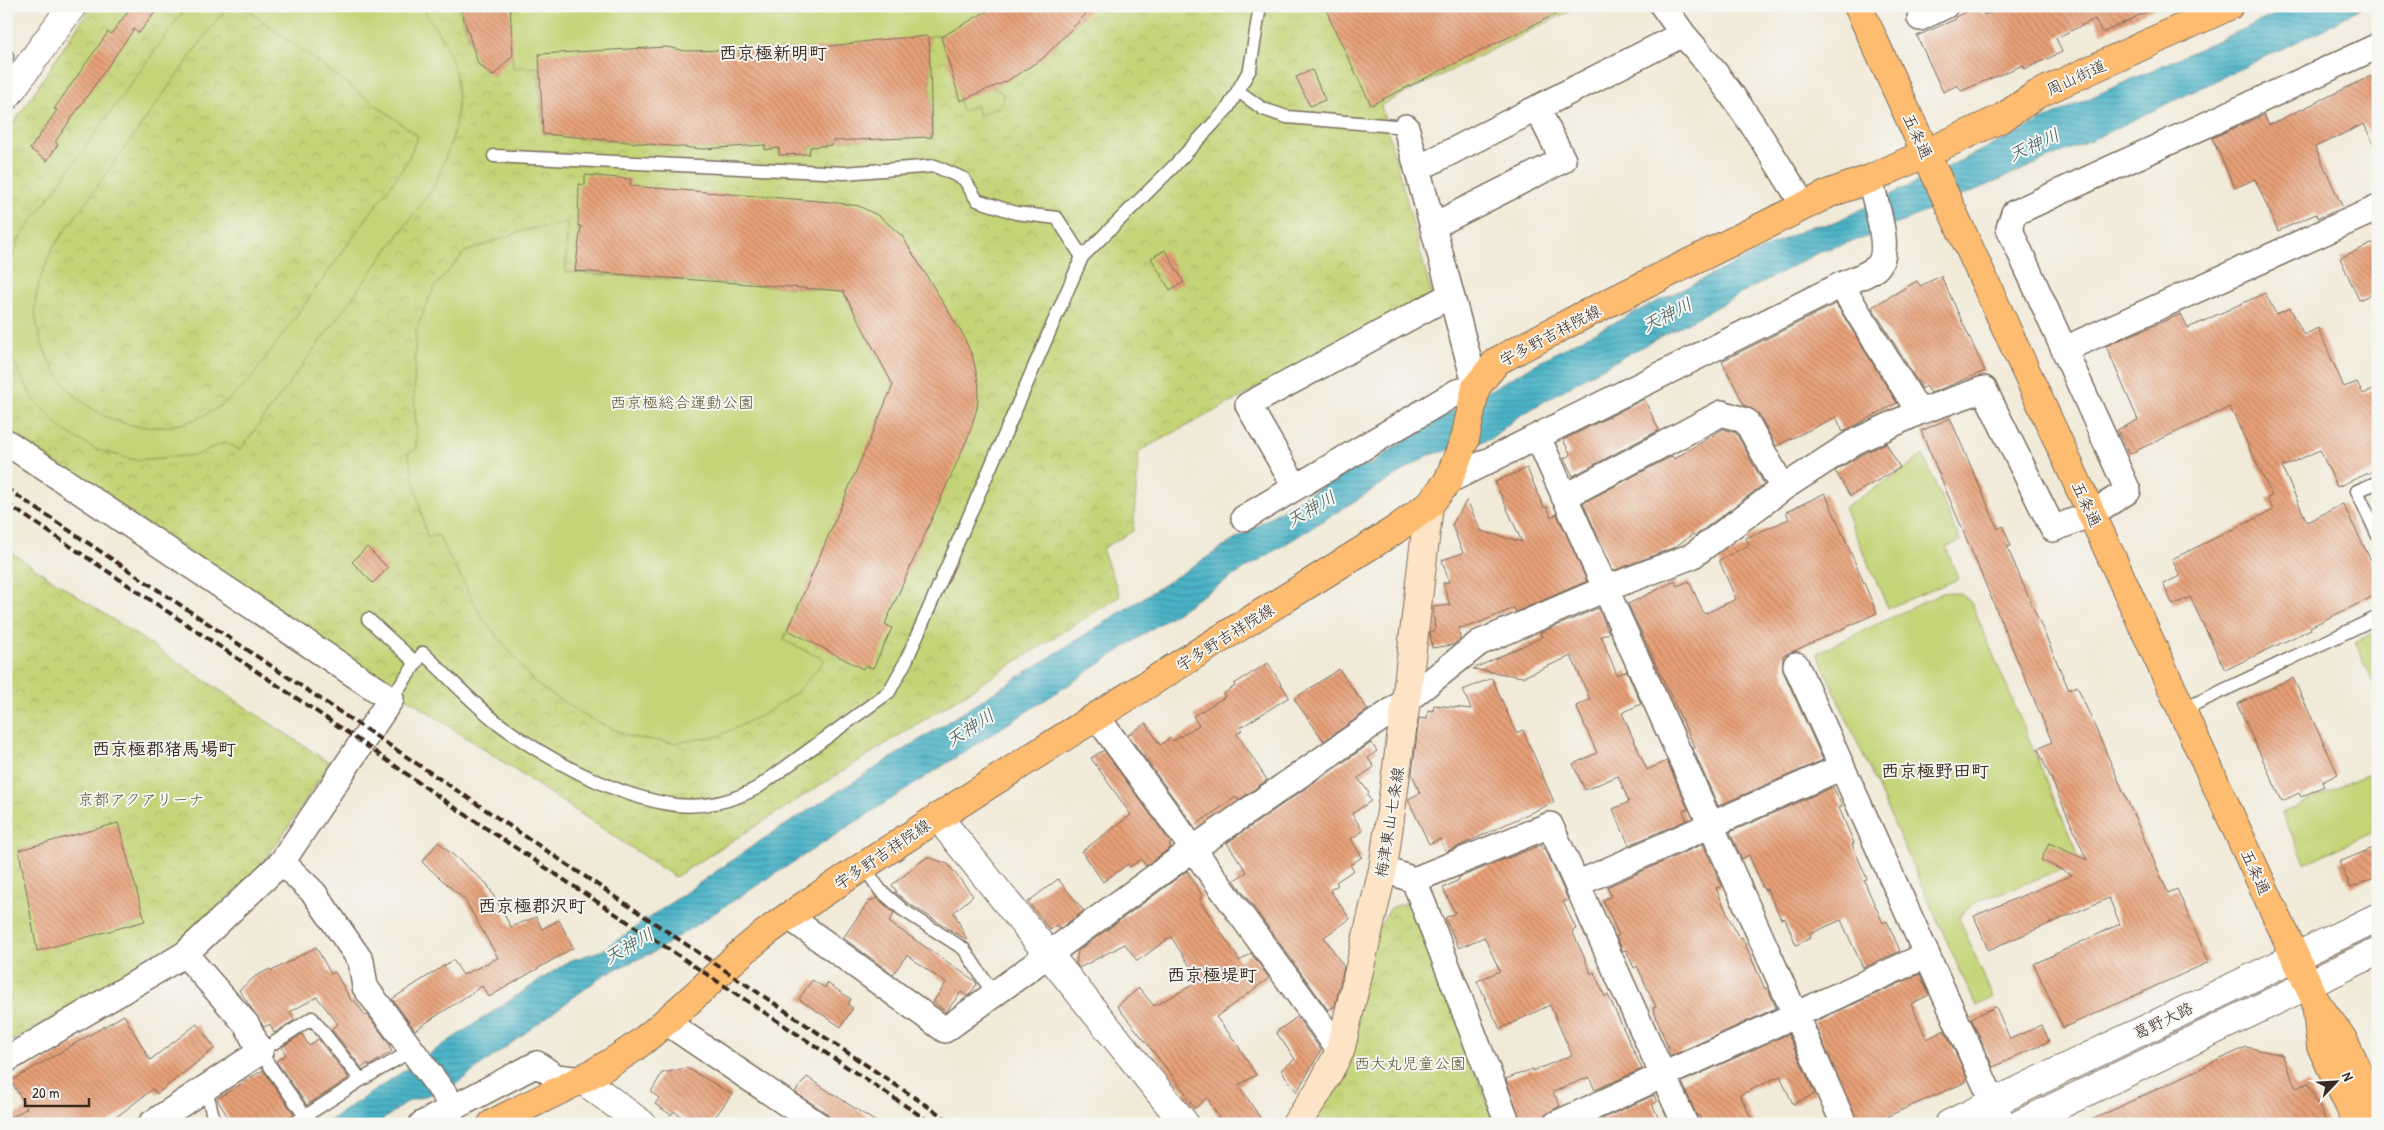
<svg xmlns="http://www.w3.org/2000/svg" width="2384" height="1130" font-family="'Patrick Hand','Klee One',sans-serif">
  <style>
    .park { fill: url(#park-crowns); stroke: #807f4a }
    .pitch { fill: #c4d477; stroke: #807f4a }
    .water { fill: url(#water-rules); stroke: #426e72 }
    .building { fill: url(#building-back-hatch) }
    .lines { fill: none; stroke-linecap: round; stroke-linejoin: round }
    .service-casing { stroke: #7b6d5f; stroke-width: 15 }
    .minor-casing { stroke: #7b6d5f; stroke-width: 28 }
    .tertiary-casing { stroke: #7b6d5f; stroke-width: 30 }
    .secondary-casing { stroke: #7b6d5f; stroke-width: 30 }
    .primary-casing { stroke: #7b6d5f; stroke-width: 30 }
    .trunk-casing { stroke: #7b6d5f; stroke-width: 30 }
    .service { stroke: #fff; stroke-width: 12 }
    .minor { stroke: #fff; stroke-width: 25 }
    .tertiary { stroke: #fff; stroke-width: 28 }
    .secondary { stroke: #fee4c6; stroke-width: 28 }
    .primary { stroke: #fdbc70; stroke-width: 28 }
    .trunk { stroke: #fdbc70; stroke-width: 28 }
    .rail { stroke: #3b2a1e; stroke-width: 4; stroke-dasharray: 8 4; stroke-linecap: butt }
    .labels { text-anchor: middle; stroke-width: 4; stroke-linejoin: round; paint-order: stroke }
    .street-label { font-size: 16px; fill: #3b2a1e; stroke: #f6f6f2 }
    .park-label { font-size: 16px; fill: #5d5434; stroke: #f6f6f2 }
    .neighbourhood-label { font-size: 18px; font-weight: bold; fill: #3b2a1e; stroke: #f6f6f2 }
    .water-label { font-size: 18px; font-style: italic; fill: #405a59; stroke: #f6f6f2 }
  </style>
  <defs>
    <pattern id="park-crowns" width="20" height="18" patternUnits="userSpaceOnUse" patternTransform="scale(1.25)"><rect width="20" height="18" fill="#c4d477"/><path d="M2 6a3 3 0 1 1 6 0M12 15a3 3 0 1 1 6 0" fill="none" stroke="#a9b666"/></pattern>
    <pattern id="water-rules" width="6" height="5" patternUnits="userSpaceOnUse" patternTransform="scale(1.25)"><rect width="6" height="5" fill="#49b3c7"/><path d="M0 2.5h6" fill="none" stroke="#3e92a1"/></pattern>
    <pattern id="building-back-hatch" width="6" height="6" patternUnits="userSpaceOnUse" patternTransform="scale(1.25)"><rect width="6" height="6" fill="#e7a078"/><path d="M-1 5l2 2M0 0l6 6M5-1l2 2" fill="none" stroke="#bc8362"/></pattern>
  </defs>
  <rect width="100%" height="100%" fill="#f6f6f2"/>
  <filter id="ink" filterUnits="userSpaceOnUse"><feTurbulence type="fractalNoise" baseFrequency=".02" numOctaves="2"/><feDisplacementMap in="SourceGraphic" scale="10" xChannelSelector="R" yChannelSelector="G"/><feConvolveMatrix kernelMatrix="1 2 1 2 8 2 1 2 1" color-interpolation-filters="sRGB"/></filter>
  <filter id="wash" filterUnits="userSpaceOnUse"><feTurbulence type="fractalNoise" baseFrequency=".0096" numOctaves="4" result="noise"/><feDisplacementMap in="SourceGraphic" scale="20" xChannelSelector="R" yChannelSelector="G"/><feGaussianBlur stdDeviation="1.12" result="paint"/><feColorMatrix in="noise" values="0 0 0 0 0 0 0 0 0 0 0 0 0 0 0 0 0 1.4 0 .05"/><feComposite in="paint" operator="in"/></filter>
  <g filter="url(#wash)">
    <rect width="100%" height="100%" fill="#f1ead8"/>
    <path class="park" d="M91,6h1489l-199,99 51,191 -293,155 -6,80 -31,18 18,47 -445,281 -669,-447v-295z
      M6,549l324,214 -48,73 -28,38 -77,71 -171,99z
      M1412,900l83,224h-186l70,-198 12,-18z"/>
    <path class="pitch" d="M187,6h47l-8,4 -10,11 -164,228c-9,22 -20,46 -16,70 10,71 76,124 148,104 26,-7 48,-24 66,-43l156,-216 12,-28 -176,-130h179c12,19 28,40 33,62 10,43 -3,81 -21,120l-193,262 -15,-8 -29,13 -61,5 -40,-11 -32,-19 -30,-32 -21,-39 -6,-20 1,-64 12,-36z
      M458,6h635l-41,43 -18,-20 -27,52 -15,6 10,6 1,7 -3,6 -21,9 -3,-10 -14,6 -3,-11 -2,-65 -28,1 3,101 -99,4v4l-23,2 -1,7 -30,1 -1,-7 -13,2v-5l-63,4 -159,-15 -5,-67 -25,1 -1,-13 -19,21 -15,-12z
      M567,222l-1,50 277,19 50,94 -35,90 -75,165 42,20 -29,33 -32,21 -45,22 -44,7 -45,-6 -43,-20 -51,-33 -53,-65 -45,-84 -11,3 -19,-85 9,-4 -3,-58 2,-61 18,-42 31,-36 57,-21z
      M1923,455l37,86 -14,6 12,32 -70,29 -44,-100 59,-38z
      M1949,592l12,2 10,8 110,260 -107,41 -10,8 -5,7 34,80 -17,8 -159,-353 125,-60z
      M2378,631v62l-23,-52z
      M2376,770l2,5v55l-73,33 -23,-50z"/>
    <path class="water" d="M2294,6h69l-33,20 -232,111 -231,100 -46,14 -230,123 -75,44 -27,22 -60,15 -234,145 -130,87 -411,265 -49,22 -153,113 -45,15 -30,22h-53l245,-163 34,-11 154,-107 545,-346 47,-27 22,-6 48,-34 154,-87 238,-117 20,-2 239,-117z"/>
    <g id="blocks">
      <path class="building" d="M132,6h28l-21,27 -5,-4 -79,113 3,2 -11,17 -17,-12 27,-39 -3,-1 54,-77 3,2z
        M460,6h50l3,49 -20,21 -15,-12z
        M996,6h98l-52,53 -35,22 -47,20 -19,-64z
        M1326,6h246l-201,99 -41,-85z
        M1978,6l6,9 20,-9h155l-57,27 -7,-14 -39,19 6,14 -37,17 -2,-4 -62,26 -3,-6 -15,7 -26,-56 39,-17 -1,-2z
        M929,36l3,101 -100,4 1,4 -23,2 -1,7 -30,1v-7l-14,2v-5l-63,4 -159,-15 -4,-80 127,-7 20,4 130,-3 61,-8z
        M1312,70l13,30 -15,6 -14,-29z
        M2371,76l2,5 5,-3v76l-14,-30 -49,23 28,61 -25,10 -2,-4 -38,17 -23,-52 -20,9 -23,-50 52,-23 5,10z
        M585,175l46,4 -1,7 201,16 28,4 20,10 23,20 61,99 10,23 6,28 -2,22 -8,27 -84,189 7,4 -19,40 -8,-2 -2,3 -75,-39 105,-245 -50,-94 -268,-20 6,-45h-3l1,-42 6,1z
        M2378,241v51l-19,8 -19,-42z
        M1165,250l19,32 -14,8 -19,-32z
        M1941,276l44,95 -54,22 -5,-7 -4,3 -50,-82 45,-26 3,5z
        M2265,293l11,21 14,-6 14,27 14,-7 26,59 13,-5 6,12 15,-6v81l-41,18 -17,-37 -38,17 25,55 36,-18 35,71v19l-68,33 1,2 -86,41 -35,-73 -17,8 -10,-21 17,-8 -8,-17 101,-49 -6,-12 5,-2 -42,-89 -101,47 -12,-24 21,-10 -32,-74 75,-32 7,14z
        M1836,304l61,99 -54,29 -7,-15 -60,29 -17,-32 -15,-9 -22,-44z
        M1644,399l15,31 -86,46 -9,-18 7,-3 -8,-15z
        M1950,418l48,111 5,-3 8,20 -4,1 62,143 8,-4 91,207 9,-4 32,73 -146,66 -29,-64 86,-40 -11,-26 -121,52 -14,-34 98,-41 -31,-15 8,-17 38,17 -49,-111 14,-7 -131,-311z
        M1723,429l13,4 28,51 -69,52 -2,-2 -18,13 -62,24 -30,-68 89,-47 2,3z
        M1886,443l14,25 -50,28 -15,-25 26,-16z
        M1527,468l17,40 3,-1 4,10 6,-3 30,67 -71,31 -2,-4 -43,18 -12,2 1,11 -7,6 -21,3 -2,-16 5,-1 -2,-24 17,-2 -7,-22 6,-1 -7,-22 21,-7 -11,-28 15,-25 14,31 41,11 -27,-60z
        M1825,493l52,120 -94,43v15l40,89 -105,46 -25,-57 2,-1 -67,-144 47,-23 2,5 12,-5 15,33 32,-15 -17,-39 30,-15 -3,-7 43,-19 -3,-7z
        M367,547l21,21 -15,15 -21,-21z
        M1598,608l11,25 -8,3 16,39 10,-4 14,33 -19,9 25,57 20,-9 21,48 -5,2 4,9 -58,25 -16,-36 16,-7 -11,-26 -33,14 -12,-26 24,-11 -21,-47 14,-7 -19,-43 -48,21 -50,-8 69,-32 -2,-4z
        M1268,663l21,34 -49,31 2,2 -5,4 30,46 -28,20 -3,-3 -42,29 -66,-91 18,-12 14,22 10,-7 3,3 26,-16 -6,-9 32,-19 -2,-3 12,-8 -1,-2z
        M1339,669l29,41 -44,31 -30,-42z
        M1492,678l24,55 7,-3 31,72 -108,50 -6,-13 -11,5 -21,-45 12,-6 -8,-19 7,-56 8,1 1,-9 5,1 1,-6 37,4 -8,-19z
        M2293,678l45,96 -16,8 2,4 -23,11 -2,-4 -17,8 -45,-97z
        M1371,743l6,8 -9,7 6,9 -16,11 11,15 -2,2 4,6 -19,13 11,17 -12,8 11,18 -12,8 4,5 -18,12 2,3 -8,5 20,29 -26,18 20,30 -9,39 -7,4 -94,-130 13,-8 -20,-29z
        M1104,750l67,93 -2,1 2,3 -25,19 -5,-7 -11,8 -2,-3 -25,18 -21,-31 49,-36 -40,-57z
        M1833,787l9,19 -3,2 15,35 -2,1 15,35 -3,1 5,12 14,31 4,-2 13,30 -37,17 -22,-48 -31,14 1,4 -15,7 -11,-27 -4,1 -14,-30 -3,1 -15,-35 -7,4 -12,-27z
        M118,823l27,98 -108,30 -18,-101z
        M438,842l49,42 24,43 25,-10 6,12 17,-9 14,28 -84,49 -7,-11 -67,44 -23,-31 61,-39 10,15 35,-17 -33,-58 -43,-38z
        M1703,844l19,42 -6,2 13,30 10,20 3,-1 23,52 3,-1 8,20 -105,48 -18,-48 3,-1 -19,-41 -3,2 -8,-18 -3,1 -7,-14 3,-2 -16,-35 8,-4 -4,-9z
        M1541,845l2,4 2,-1 23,52 -5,2 13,27 -4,2 13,28 6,15 3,-2 11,25 3,-2 5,11 29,63 -47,21 -6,-13 -36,15 7,14 -15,9 -3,9h-20l-16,-45 26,-10 1,2 39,-16 -22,-50 -50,24 -23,-48 23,-10 -16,-34 -25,11 -14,-30 10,-5 -12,-25 16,-8 -1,-2z
        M2378,846v30l-27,12 -12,-26z
        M927,857l21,7 25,32 -19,16 13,28 -59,-37 -13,-11h2l-5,-7z
        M1187,871l16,26 -4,2 41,62 11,-8 18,25 -53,39 19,24 21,34 -17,10 25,39h-41l-16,-26 -12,10 -11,-13 2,-2 -69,-87 22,-18 15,18 46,-25 -29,-44 -34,24 -12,-17 -46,24 -3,-5 2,-12z
        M1058,879l26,32 -25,18 -3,-4 -6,5 -22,-28z
        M877,898l17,15 -5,9 86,59 2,3 -7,10 -3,2 -6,-4 -15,20 -13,-10 13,-19 -13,-9 -26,-19 -14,19 -50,-36 26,-37z
        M316,947l15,27 4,-2 17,30 2,-2 12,16 2,-1 22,30 -1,2 3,4 -23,15 -1,-3 -6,5 -31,-39 7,-5 -21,-27 -27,15 5,8 -21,13 -4,-9 -6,3 -25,-37 17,-14 14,-7 2,2z
        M1920,974l9,21 -18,9 16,35 18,-9 22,48 -2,1 1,3 -78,34 1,2 -12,6h-19l-44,-102z
        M812,980l13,8 2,-5 24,16 -3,5 5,4 -12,19 -42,-28z
        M1996,1007l14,32 32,-14 7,16 -56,26 -22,-49z
        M124,1015l26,45 47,-36 18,24 -58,46 -4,-5 -46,35h-101v-3l21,-13 -16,-27z
        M1297,1017l24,33 -24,42 -16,-22 14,-11 -19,-27z
        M302,1034l7,12 9,-7 31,39 -42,27 -31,-44 10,-6 -4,-8z
        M1788,1034l27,60 -22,10 -13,-28 -40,19 14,29h-51l-4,-9 -2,1 -15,-34z
        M2246,1047l36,8 14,33 12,-5 19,41h-244z
        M687,1068l45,26 -22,30h-19l-17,-13 -3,4 -16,-11 4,-6 -8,-6 11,-19z
        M263,1070l31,44 -12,10h-50l-15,-25z
        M807,1077l72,47h-44l-10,-12 -30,-20z
        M1654,1095l3,7 -5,2 7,15 -10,5h-58z"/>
    </g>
  </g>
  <g filter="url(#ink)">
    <use href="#blocks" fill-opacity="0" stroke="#7b6d5f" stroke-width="1"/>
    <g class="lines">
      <defs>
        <path id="service" d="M6,56h1
          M1238,91l25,18 24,8 119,10
          M494,156l350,17 91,-7 29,13 13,21 39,13 41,5 25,39
          M2378,482l-21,9 21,45
          M368,619l48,44
          M391,699l32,-46c25,23 48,49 75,70 48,36 118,74 178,82 28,3 57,-4 81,-17l132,-96 17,-31 176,-404 92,-91 54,-58 22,-39 10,-63
          M2182,710l196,-93
          M864,867l16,23 23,20 61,39 30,46
          M206,1089l9,35
          M305,1116l-45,-64 52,-34 49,62
          M293,1124l68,-44 50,-29"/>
        <path id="minor" d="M1920,18l25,-12
          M1683,34c49,55 83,110 121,172
          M1417,169l266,-135 -20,-28
          M1433,226l130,-66 -26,-52
          M1841,285c11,-5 25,-9 35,-17 18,-15 -2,-68 -6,-89
          M2065,349l313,-141
          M1538,437l306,687
          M6,442l385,257 -109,163 -97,92 -179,106
          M1448,481l393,-196 78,127
          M1295,486l-47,-81 203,-110
          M1564,497l158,-84 24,8 37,67
          M1244,518l213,-126 19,-5 -70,-260
          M1796,665l207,459
          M1097,717l243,334
          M282,862l32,31 47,68 4,26 89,120
          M1383,869l31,11 136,-55 135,299
          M1414,880l94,244
          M1577,884l265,-117
          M788,916l157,114 248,-181 213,-148 73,-58 126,-54 87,-33 91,-68 71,-46 65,-30 65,-23 69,140 38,-15 37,-23 -119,-263 5,-15 364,-167
          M666,1022l151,102
          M151,1124l109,-72 -13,-27 -62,-71
          M422,1124l115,-60 19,13 27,3
          M1556,1124l371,-169"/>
        <path id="tertiary" d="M6,97l66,-91
          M938,817l247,307
          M583,1080l59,44
          M1949,1124l429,-207
          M2020,1124l358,-173"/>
        <path id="secondary" d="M1296,1124l22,-32 22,-41 43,-182 23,-168 23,-196"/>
        <path id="primary" d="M492,1124c50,-27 103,-47 148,-81 52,-40 94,-90 149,-127 198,-134 403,-259 606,-386l34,-25 19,-24 17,-42 11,-52 21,-26 83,-44 250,-124 40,-14 56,-26"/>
        <path id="trunk" d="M1858,6l458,996 26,36 36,75
          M1926,153l76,-35 34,-23 193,-89
          M2316,1003l5,43 37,78"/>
      </defs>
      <use href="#service" class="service-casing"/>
      <use href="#minor" class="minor-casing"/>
      <use href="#tertiary" class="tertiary-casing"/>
      <use href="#secondary" class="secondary-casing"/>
      <use href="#primary" class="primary-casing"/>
      <use href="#trunk" class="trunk-casing"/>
      <use href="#service" class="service"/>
      <use href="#minor" class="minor"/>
      <use href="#tertiary" class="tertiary"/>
      <use href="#secondary" class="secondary"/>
      <use href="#primary" class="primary"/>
      <use href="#trunk" class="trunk"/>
      <path class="rail" d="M6,488l948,636
        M6,503l335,225 107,75 485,321"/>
    </g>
  </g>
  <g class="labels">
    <g class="street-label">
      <text transform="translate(2076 77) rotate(-25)" y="6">周山街道</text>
      <text transform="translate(1918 136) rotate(65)" y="6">五条通</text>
      <text transform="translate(1550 335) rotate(-28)" y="6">宇多野吉祥院線</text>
      <text transform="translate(2087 504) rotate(65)" y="6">五条通</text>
      <text transform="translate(1225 637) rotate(-32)" y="6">宇多野吉祥院線</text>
      <text transform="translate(1389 822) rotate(-81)" y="6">梅津東山七条線</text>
      <text transform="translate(882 854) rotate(-34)" y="6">宇多野吉祥院線</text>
      <text transform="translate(2256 872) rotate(65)" y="6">五条通</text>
      <text transform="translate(2163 1020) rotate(-26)" y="6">葛野大路</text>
    </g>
    <g class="park-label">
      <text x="682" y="408">西京極総合運動公園</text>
      <text x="141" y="805">京都アクアリーナ</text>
      <text x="1410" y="1069">西大丸児童公園</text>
    </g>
    <g class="neighbourhood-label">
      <text x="773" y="59">西京極新明町</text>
      <text x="164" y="755">西京極郡猪馬場町</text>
      <text x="1935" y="777">西京極野田町</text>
      <text x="532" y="912">西京極郡沢町</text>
      <text x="1212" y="981">西京極堤町</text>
    </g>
    <g class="water-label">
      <text transform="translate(2034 145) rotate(-25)" y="6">天神川</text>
      <text transform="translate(1667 315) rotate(-27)" y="6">天神川</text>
      <text transform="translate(1311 509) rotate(-30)" y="6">天神川</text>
      <text transform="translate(970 728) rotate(-33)" y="6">天神川</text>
      <text transform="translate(629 946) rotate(-30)" y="6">天神川</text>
    </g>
  </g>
  <rect width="2384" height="1130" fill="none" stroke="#f6f6f2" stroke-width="25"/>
  <g transform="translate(2336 1082) rotate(65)" stroke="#f6f6f2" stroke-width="4" paint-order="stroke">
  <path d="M0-4L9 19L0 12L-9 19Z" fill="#3b2a1e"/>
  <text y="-8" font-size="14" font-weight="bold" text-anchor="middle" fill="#3b2a1e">N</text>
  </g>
  <path d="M25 1098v8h64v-8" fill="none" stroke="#3b2a1e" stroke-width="2.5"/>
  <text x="32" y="1098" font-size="15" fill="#3b2a1e" stroke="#f6f6f2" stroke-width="4" paint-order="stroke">20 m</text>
</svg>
